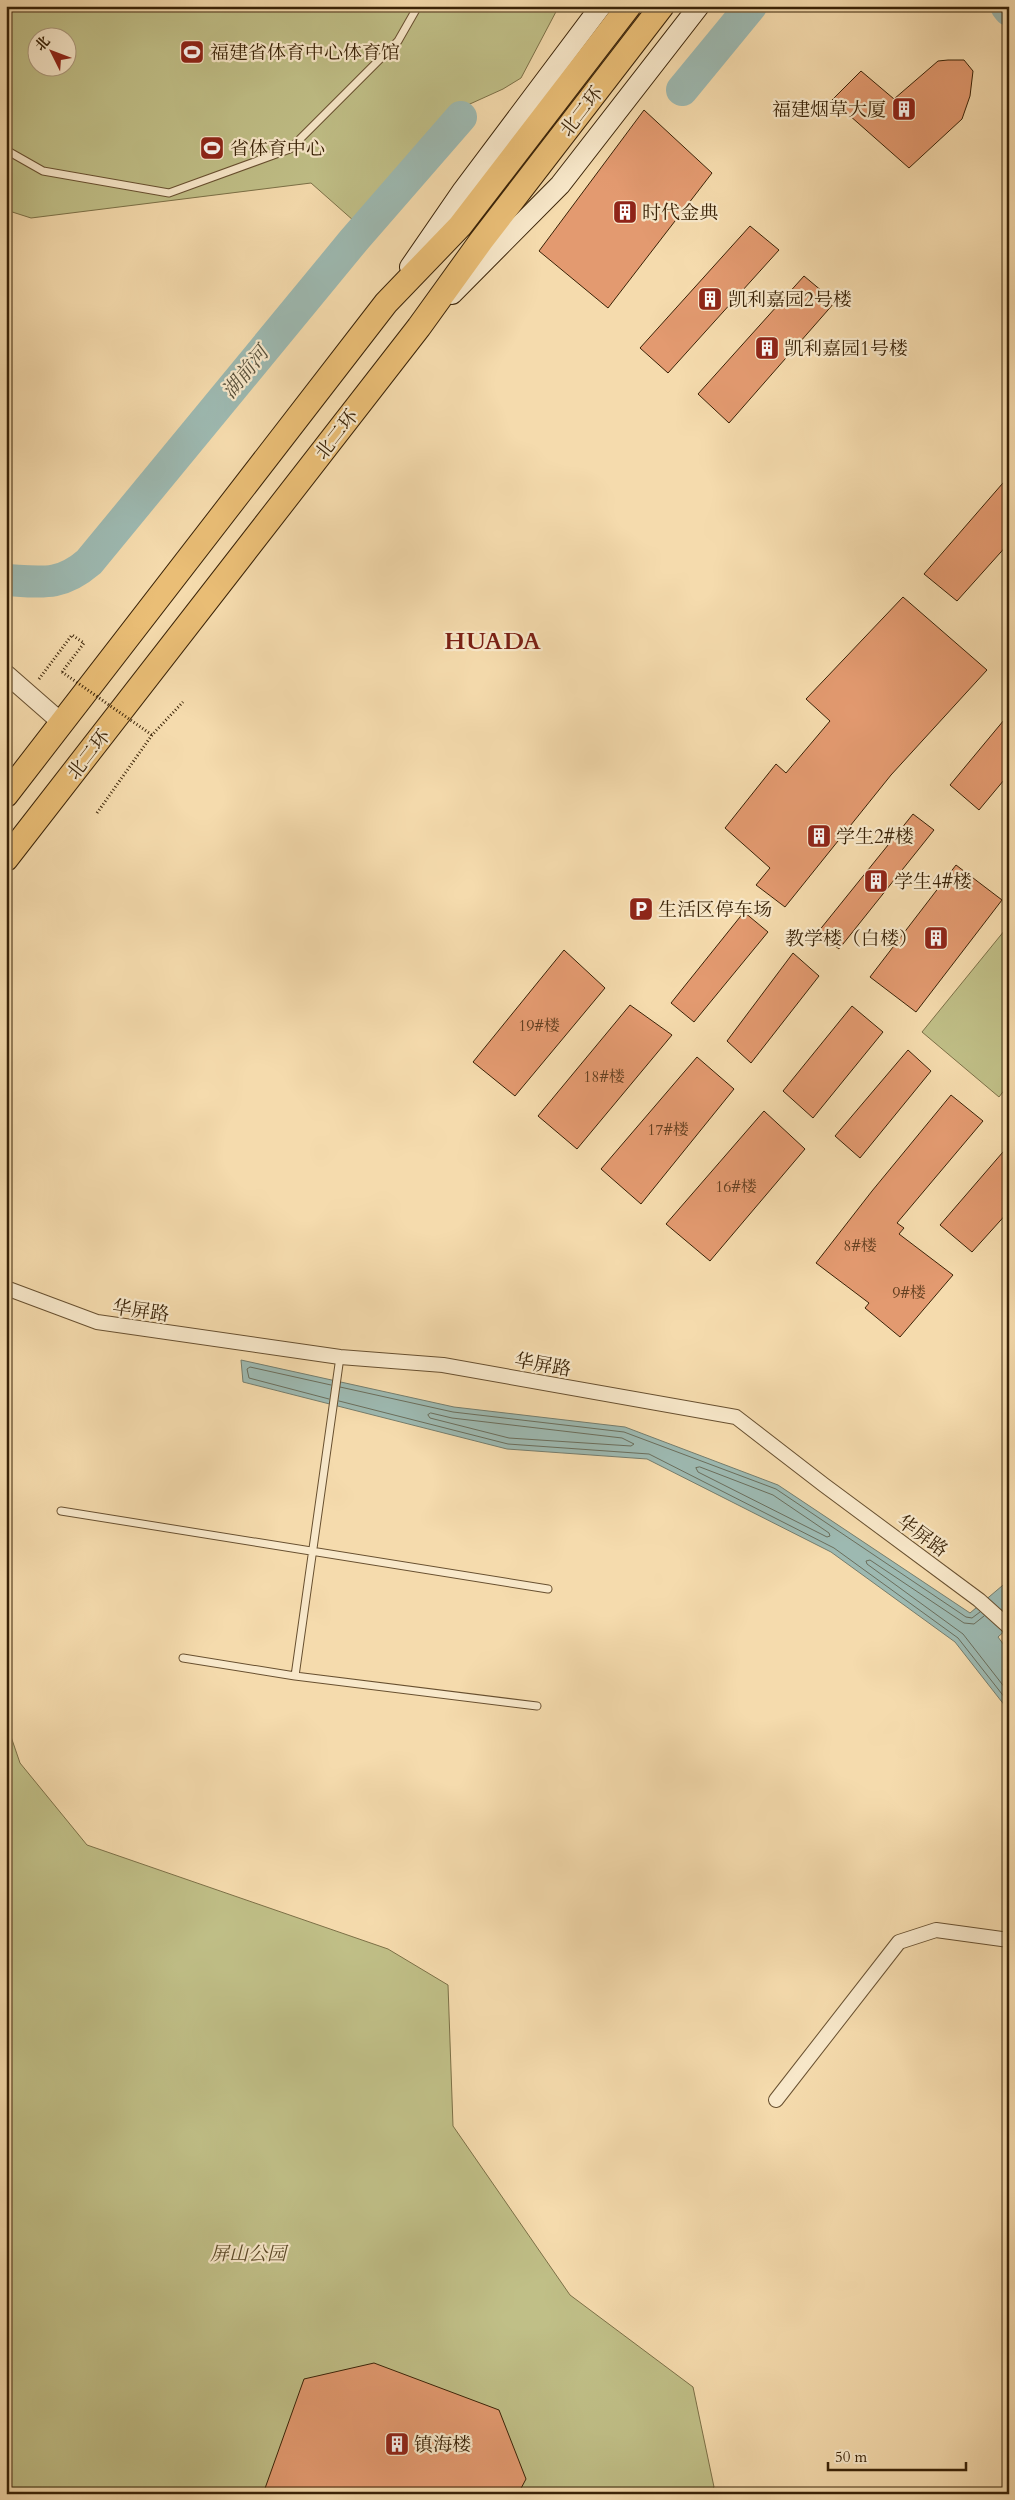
<svg xmlns="http://www.w3.org/2000/svg" width="1015" height="2500" font-family="Cardo,'Noto Serif SC',serif">
  <style>
    .green { fill: #c0bf87; stroke: #7c7047; fill-rule: evenodd }
    .water { fill: #9db9b1; stroke: #757d6d }
    .lines { fill: none; stroke-linecap: round; stroke-linejoin: round }
    .shore { stroke: #6b6e5c; stroke-width: 1 }
    .river { stroke: #9db9b1; stroke-width: 32 }
    .building { fill: #e39a70; stroke: #392207 }
    .service-casing { stroke: #685030; stroke-width: 9 }
    .minor-casing { stroke: #685030; stroke-width: 16 }
    .tertiary-casing { stroke: #685030; stroke-width: 20 }
    .secondary-casing { stroke: #392207; stroke-width: 22 }
    .trunk-casing { stroke: #392207; stroke-width: 26 }
    .path { stroke: #392207; stroke-width: 3; stroke-dasharray: 1 2.5; stroke-linecap: butt }
    .service { stroke: #f8e8ca; stroke-width: 7 }
    .minor { stroke: #f8e8ca; stroke-width: 14 }
    .tertiary { stroke: #f8e8ca; stroke-width: 18 }
    .secondary { stroke: #f8e8ca; stroke-width: 20 }
    .trunk { stroke: #eabe76; stroke-width: 24 }
    .path-bridge { stroke: #392207; stroke-width: 3; stroke-dasharray: 1 2.5; stroke-linecap: butt }
    .labels { text-anchor: middle; stroke-width: 4.5; stroke-linejoin: round; paint-order: stroke }
    .number-label { font-size: 16px; fill: #644021 }
    .poi-label { font-size: 19px; fill: #392207; stroke: #f8e8ca; text-anchor: start }
    .street-label { font-size: 19px; fill: #392207; stroke: #f8e8ca }
    .park-label { font-size: 19px; font-style: italic; fill: #5b4927; stroke: #f8e8ca }
    .water-label { font-size: 20px; font-style: italic; fill: #574f3a; stroke: #f8e8ca }
    .district-label { font-size: 24px; font-weight: bold; letter-spacing: 1px; fill: #7a1f14; stroke: #f8e8ca }
  </style>
  <rect width="100%" height="100%" fill="#f5dbad"/>
  <filter id="stains"><feTurbulence type="fractalNoise" baseFrequency=".004" numOctaves="4"/><feColorMatrix values="0 0 0 0 .2 0 0 0 0 .09 0 0 0 0 .02 0 0 0 .5 -.17"/></filter>
  <radialGradient id="worn" r=".72"><stop offset=".6" stop-color="#630" stop-opacity="0"/><stop offset="1" stop-color="#630" stop-opacity=".3"/></radialGradient>
  <path class="green" d="M6,6h553l-38,72 -18,11 -53,24 -96,108 -43,-38 -280,35 -25,-8zM38,38h30v30h-30z
    M1009,925v159l-10,13 -77,-65z
    M6,1722l14,41 67,82 301,104 60,36 5,141 117,169 123,92 21,100 -4,7h-704z"/>
  <path class="water" d="M241,1360l213,47 171,20 153,58 192,128 39,-33v47l-11,10 11,15v59l-54,-69 -124,-90 -184,-93 -140,-10 -264,-67z"/>
  <g class="lines">
    <path class="shore" d="M340,1387l113,25 171,20 152,57 190,128 6,1 8,-6
      M329,1399l-80,-21 -2,-9 3,-2 81,18
      M339,1401l169,43 141,10 185,94 124,90 51,65
      M431,1413l21,5 170,20 12,6 -3,2 -122,-8 -79,-20 -2,-3z
      M700,1467l73,28 56,38 1,3 -3,1 -129,-65 -2,-4z
      M984,1616l-10,8 -10,-1 -94,-63 -4,1 1,3 96,70 46,59"/>
    <path class="river" d="M1006,6l3,4
      M682,90l69,-84
      M6,580c35,2 54,7 83,-18l265,-322 107,-123"/>
  </g>
  <path class="building" d="M948,60h16l9,11 -3,25 -8,23 -53,49 -77,-68 29,-29 33,28 44,-38z
    M644,110l68,63 -104,135 -69,-57z
    M750,226l29,24 -111,123 -28,-25z
    M804,276l31,26 -106,121 -31,-29z
    M1009,476v67l-52,58 -33,-27z
    M903,597l84,73 -96,105 -106,132 -29,-22 14,-17 -45,-40 51,-64 10,9 44,-52 -24,-22z
    M1009,714v60l-30,36 -29,-25z
    M913,814l21,16 -95,119 -21,-17z
    M956,865l46,35 -86,112 -46,-35z
    M744,912l24,20 -74,90 -23,-19z
    M564,950l41,38 -90,108 -42,-34z
    M793,953l26,23 -68,87 -24,-22z
    M630,1005l42,30 -95,114 -39,-33z
    M852,1006l31,26 -70,86 -30,-27z
    M908,1050l23,21 -71,87 -25,-22z
    M697,1057l37,32 -93,115 -40,-35z
    M951,1095l32,26 -86,102 7,5 -5,6 54,41 -53,62 -35,-29 4,-5 -53,-40 56,-72z
    M764,1111l41,38 -95,112 -44,-37z
    M1009,1145v66l-37,41 -32,-27z
    M374,2363l125,47 27,69 -8,15h-255l41,-115z"/>
  <g class="lines">
    <defs>
      <path id="service" d="M6,150l37,21 126,22 121,-44 108,-108 20,-35
        M61,1511l487,78
        M183,1658l112,18 242,30
        M295,1676l45,-319"/>
      <path id="minor" d="M6,1288l91,34 243,35 103,8 293,52 88,68 155,115 30,27
        M776,2100l123,-158 37,-12 73,10"/>
      <path id="tertiary" d="M6,674l56,49"/>
      <path id="secondary" d="M410,267l53,-77 138,-184
        M452,294l108,-109 139,-179"/>
      <path id="trunk" d="M6,795l380,-492 74,-77 169,-220
        M6,859l413,-532 62,-86 181,-235"/>
    </defs>
    <use href="#service" class="service-casing"/>
    <use href="#minor" class="minor-casing"/>
    <use href="#tertiary" class="tertiary-casing"/>
    <use href="#secondary" class="secondary-casing"/>
    <use href="#trunk" class="trunk-casing"/>
    <path class="path" d="M39,679l33,-44 12,8 -22,29
      M97,813l55,-78 31,-33"/>
    <use href="#service" class="service"/>
    <use href="#minor" class="minor"/>
    <use href="#tertiary" class="tertiary"/>
    <use href="#secondary" class="secondary"/>
    <use href="#trunk" class="trunk"/>
    <path class="path-bridge" d="M62,672l90,63"/>
  </g>
  <defs>
    <symbol id="stadium-square" viewBox="-11 -11 22 22"><rect x="-9" y="-9" width="18" height="18" rx="4" fill="#8f2418" stroke="#f8e8ca"/><path d="M0-5a6.5 5 0 1 0 0 10a6.5 5 0 1 0 0-10ZM-3.5-1.8h7v3.6h-7Z" fill="#fff"/></symbol>
    <symbol id="building-square" viewBox="-11 -11 22 22"><rect x="-9" y="-9" width="18" height="18" rx="4" fill="#8f2418" stroke="#f8e8ca"/><path d="M-4-6H4V6H1V3H-1V6H-4ZM-2.5-4.3h1.7v1.8h-1.7ZM.8-4.3h1.7v1.8H.8ZM-2.5-1h1.7V.8h-1.7ZM.8-1h1.7V.8H.8Z" fill="#fff"/></symbol>
    <symbol id="parking-square" viewBox="-11 -11 22 22"><rect x="-9" y="-9" width="18" height="18" rx="4" fill="#8f2418" stroke="#f8e8ca"/><path d="M-3.5-5.5H1a3.5 3.5 0 0 1 0 7H-1V5.5H-3.5ZM-1-3.4V-.6H.8a1.4 1.4 0 0 0 0-2.8Z" fill="#fff"/></symbol>
  </defs>
  <g fill-rule="evenodd">
    <use href="#stadium-square" x="178" y="38" width="28" height="28"/>
    <use href="#building-square" x="890" y="95" width="28" height="28"/>
    <use href="#stadium-square" x="198" y="134" width="28" height="28"/>
    <use href="#building-square" x="611" y="198" width="28" height="28"/>
    <use href="#building-square" x="696" y="285" width="28" height="28"/>
    <use href="#building-square" x="753" y="334" width="28" height="28"/>
    <use href="#building-square" x="805" y="822" width="28" height="28"/>
    <use href="#building-square" x="862" y="867" width="28" height="28"/>
    <use href="#parking-square" x="627" y="895" width="28" height="28"/>
    <use href="#building-square" x="922" y="924" width="28" height="28"/>
    <use href="#building-square" x="383" y="2430" width="28" height="28"/>
  </g>
  <g class="labels">
    <g class="number-label">
      <text x="539" y="1031">19#楼</text>
      <text x="604" y="1082">18#楼</text>
      <text x="668" y="1135">17#楼</text>
      <text x="736" y="1192">16#楼</text>
      <text x="860" y="1251">8#楼</text>
      <text x="909" y="1298">9#楼</text>
    </g>
    <g class="poi-label">
      <text x="210" y="59">福建省体育中心体育馆</text>
      <text x="886" y="116" text-anchor="end">福建烟草大厦</text>
      <text x="230" y="155">省体育中心</text>
      <text x="642" y="219">时代金典</text>
      <text x="728" y="306">凯利嘉园2号楼</text>
      <text x="784" y="355">凯利嘉园1号楼</text>
      <text x="836" y="843">学生2#楼</text>
      <text x="894" y="888">学生4#楼</text>
      <text x="658" y="916">生活区停车场</text>
      <text x="918" y="945" text-anchor="end">教学楼（白楼）</text>
      <text x="414" y="2451">镇海楼</text>
    </g>
    <g class="street-label">
      <text transform="translate(581 111) rotate(-52)" y="7">北二环</text>
      <text transform="translate(336 434) rotate(-52)" y="7">北二环</text>
      <text transform="translate(88 754) rotate(-52)" y="7">北二环</text>
      <text transform="translate(141 1310) rotate(8)" y="7">华屏路</text>
      <text transform="translate(543 1364) rotate(10)" y="7">华屏路</text>
      <text transform="translate(923 1535) rotate(36)" y="7">华屏路</text>
    </g>
    <g class="park-label">
      <text x="248" y="2260">屏山公园</text>
    </g>
    <g class="water-label">
      <text transform="translate(245 372) rotate(-51)" y="7">湖前河</text>
    </g>
    <g class="district-label">
      <text x="493" y="649">HUADA</text>
    </g>
  </g>
  <rect width="1015" height="2500" fill="none" stroke="#f5dbad" stroke-width="25"/>
  <rect x="8" y="8" width="1000" height="2485" fill="none" stroke="#392207" stroke-width="2.5"/>
  <rect x="12" y="12" width="990" height="2475" fill="none" stroke="#392207"/>
  <g transform="translate(52 52) rotate(312)"><circle r="24" fill="#f8e8ca" stroke="#ac997c"/>
  <path d="M0-4L9 19L0 12L-9 19Z" fill="#8f2418"/>
  <text y="-8" font-size="14" font-weight="bold" text-anchor="middle" fill="#392207">北</text>
  </g>
  <path d="M828 2462v8h138v-8" fill="none" stroke="#392207" stroke-width="2.5"/>
  <text x="835" y="2462" font-size="15" fill="#392207" stroke="#f8e8ca" stroke-width="4" paint-order="stroke">50 m</text>
  <rect width="100%" height="100%" filter="url(#stains)"/>
  <rect width="100%" height="100%" fill="url(#worn)"/>
</svg>
